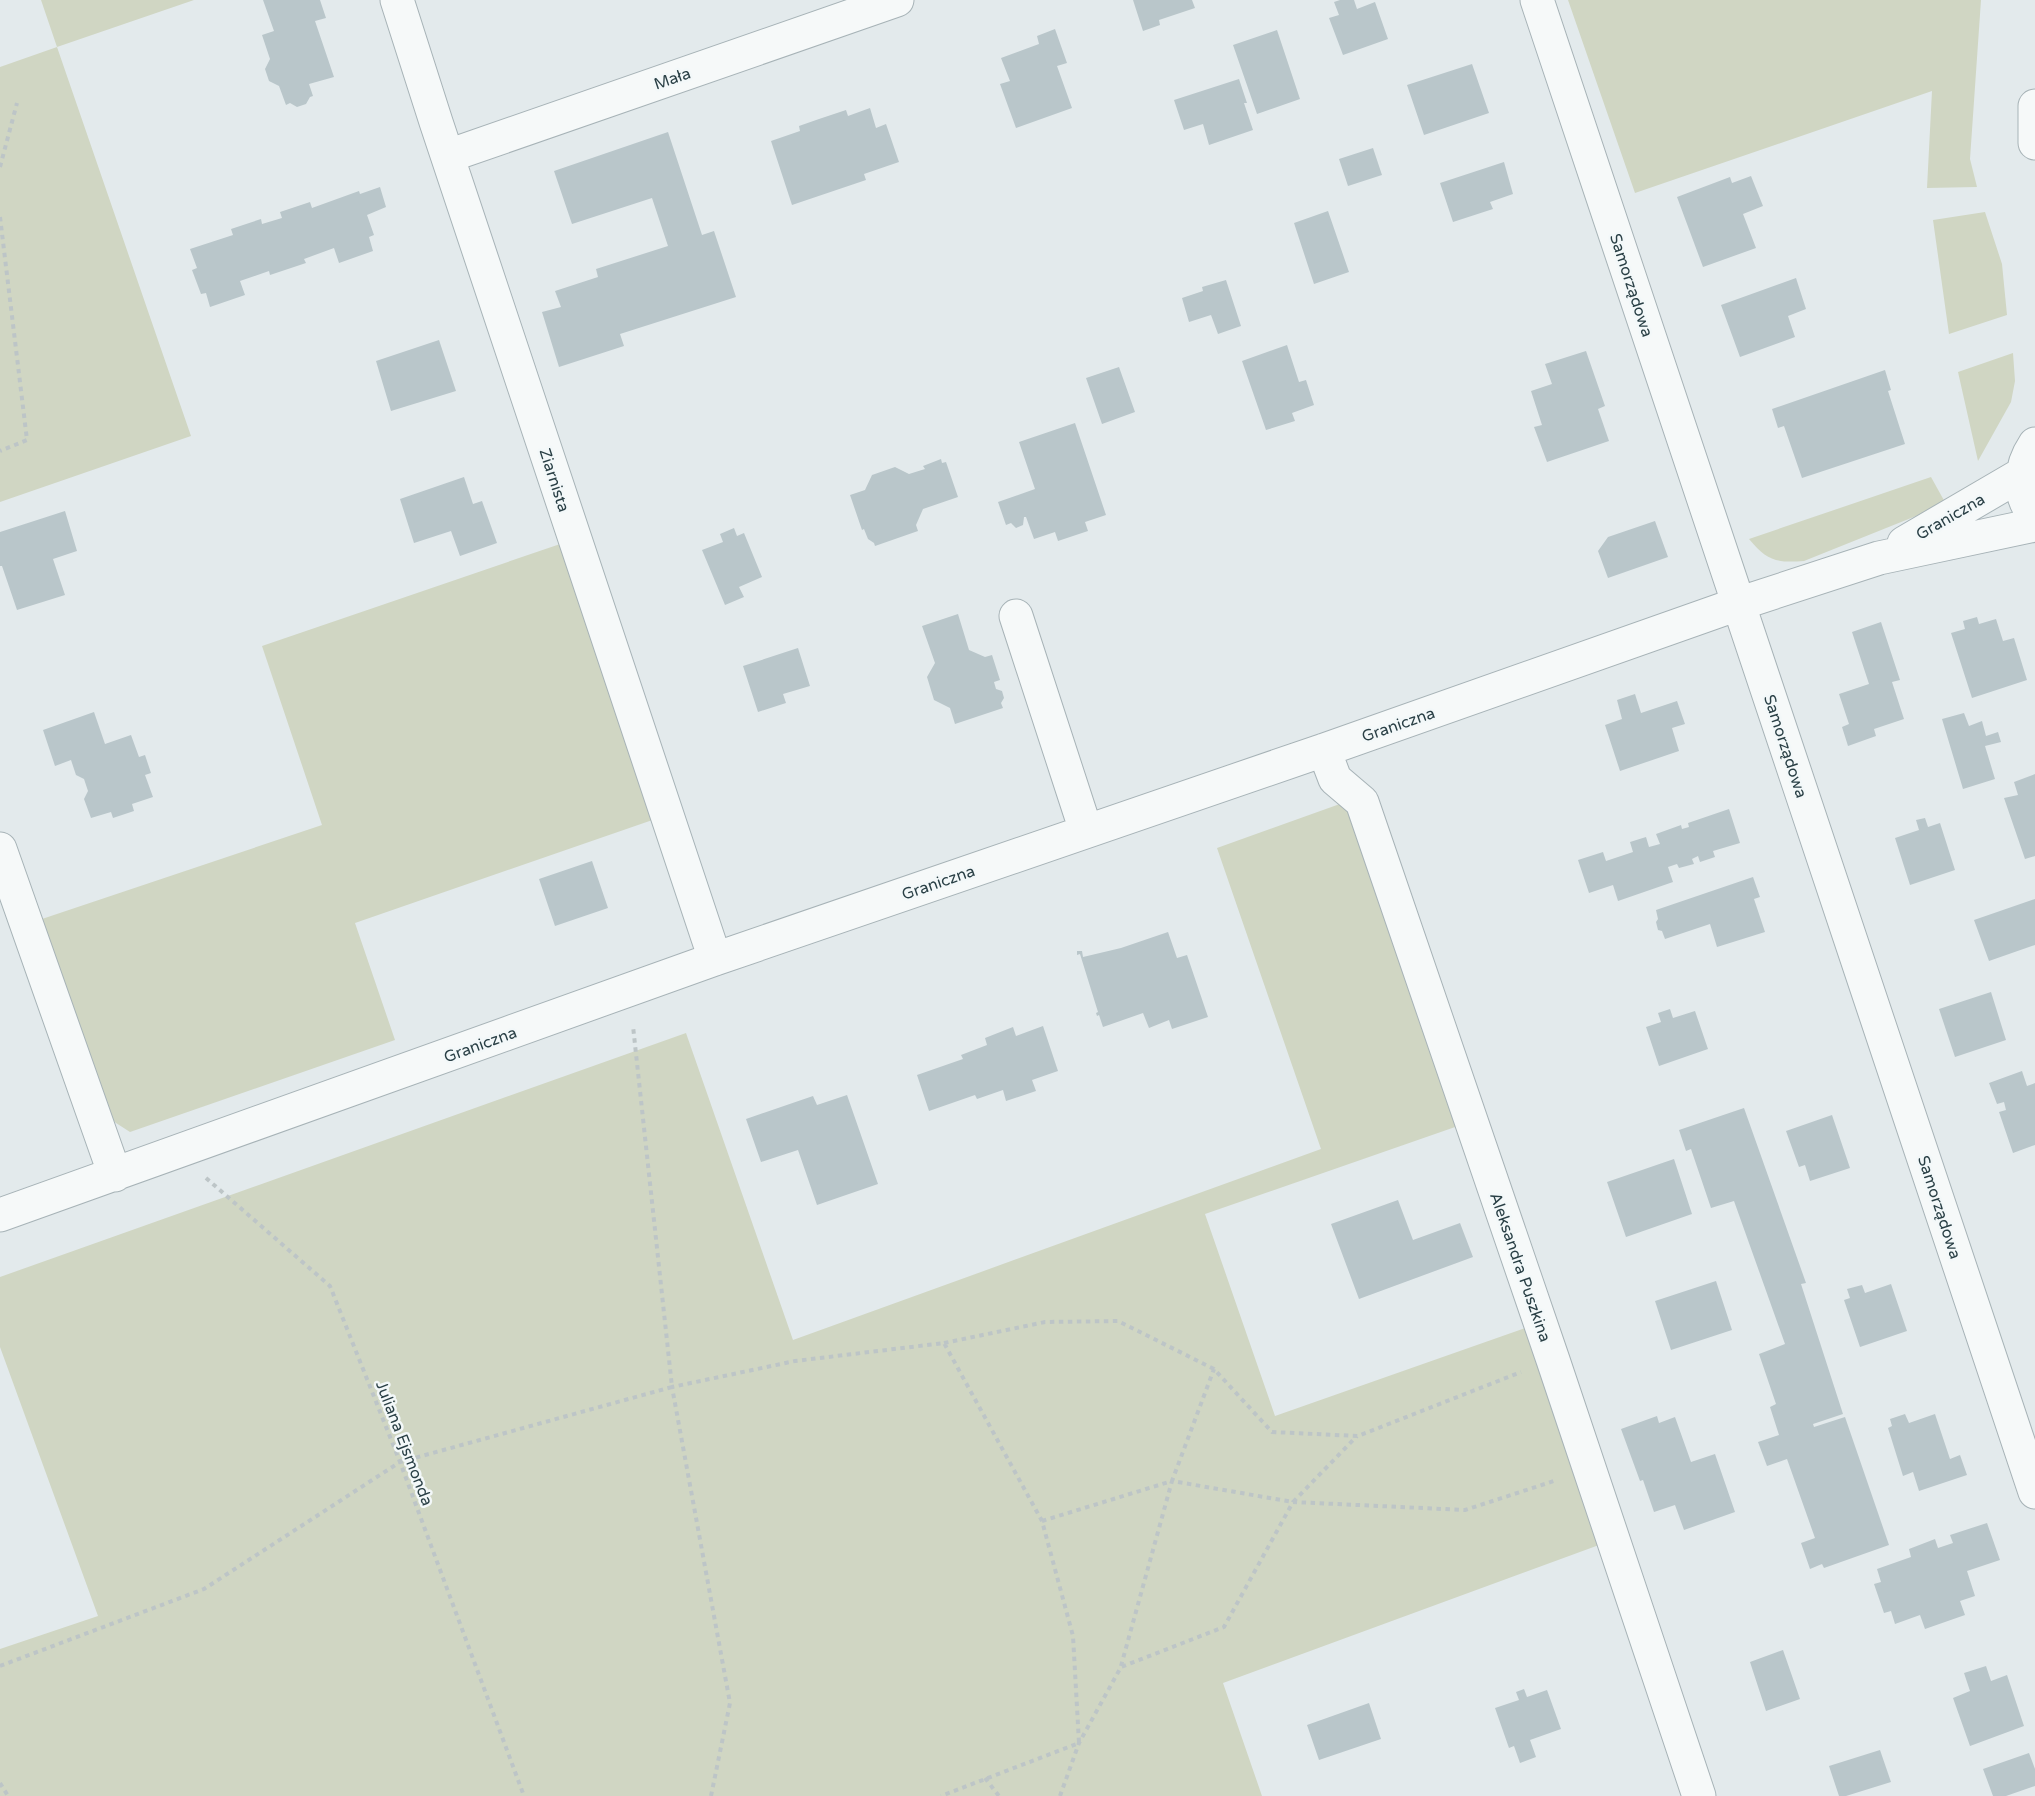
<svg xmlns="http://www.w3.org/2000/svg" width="2035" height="1796" font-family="'Varela Round',sans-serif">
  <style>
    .green { fill: #d0d6c3 }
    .building { fill: #b9c6ca }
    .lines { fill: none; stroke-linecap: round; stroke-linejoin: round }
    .minor-casing { stroke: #a7b3b7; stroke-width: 35 }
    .path { stroke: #bdc5c7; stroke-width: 4; stroke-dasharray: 4.5 4.5; stroke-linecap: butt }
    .minor { stroke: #f6f9f9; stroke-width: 33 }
    .labels { text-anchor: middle; stroke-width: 5; stroke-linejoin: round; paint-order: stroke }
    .street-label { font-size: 16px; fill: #293f45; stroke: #f3f8f9 }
  </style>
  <rect width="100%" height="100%" fill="#e3eaec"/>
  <path class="green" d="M41,0h153l-137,47 134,389 -191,66v-435l57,-20z
    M1568,0h413l-11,159 7,28 -50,1 5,-97 -297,102z
    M1985,212l17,52 5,51 -58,19 -16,-114z
    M2013,353l2,28 -4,21 -33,59 -20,-89z
    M1931,477l15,27 -142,57c-27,2 -37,0 -55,-22z
    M569,541l95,275 -309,107 40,117 -265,92 -14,-9 -7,-7 -70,-196 283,-95 -60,-179z
    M1351,800l107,326 -253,88 70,202 253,-89 71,218 -376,138 39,113h-1262v-147l98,-33 -98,-269v-70l686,-244 107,307 528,-191 -104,-301z"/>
  <path class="building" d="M263,0h57l6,18 -11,3 19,56 -25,7 4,12 -3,1 -4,7 -9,3 -7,-4 -4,2 -7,-19 -10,-5 -4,-12 5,-10 -8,-24 12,-4z
    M1133,0h59l3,8 -36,12 1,5 -17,6z
    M1340,0h14l3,9 18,-7 13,37 -45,16 -14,-37 10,-3 -5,-13z
    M1055,29l12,34 -10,3 15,42 -56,20 -16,-44 10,-3 -9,-23 38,-14 -2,-8z
    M1277,30l23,69 -43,15 -24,-69z
    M1472,64l17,49 -65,22 -17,-50z
    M1239,79l8,24h-3l9,27 -44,15 -6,-21 -19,6 -10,-30z
    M870,108l6,20 10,-4 13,38 -35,12 2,6 -74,25 -21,-64 29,-10 -1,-5 20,-7 27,-9 2,6z
    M668,132l34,103 12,-4 22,66 -116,37 4,12 -65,21 -17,-55 19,-5 -6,-16 43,-14 -2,-8 72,-23 -16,-48 -80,26 -18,-53z
    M1373,148l9,27 -34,11 -9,-27z
    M1504,162l9,32 -23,8 3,7 -40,13 -13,-39z
    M1751,176l12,30 -20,8 13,34 -53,19 -26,-70 53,-20 2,6z
    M380,187l6,20 -19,8 7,20 -5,2 4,14 -34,12 -5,-15 -30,11 2,4 -36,12 -1,-4 -29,10 5,14 -35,12 -4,-14 -5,1 -9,-24 5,-2 -7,-19 43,-14 -2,-6 30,-10 1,5 20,-6 -2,-6 30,-10 2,6 47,-17 1,3z
    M1328,211l21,61 -35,12 -20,-61z
    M1796,278l10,31 -18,7 7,21 -55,20 -19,-52z
    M1226,280l15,46 -23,8 -7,-19 -22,7 -7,-24 21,-7 -1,-4z
    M439,340l17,51 -65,20 -15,-50z
    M1287,345l12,37 7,-2 8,25 -22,8 3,8 -29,9 -24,-69z
    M1586,351l19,55 -7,3 11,32 -62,21 -13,-35 8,-2 -11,-34 21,-7 -7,-20z
    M1119,367l16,45 -33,12 -16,-46z
    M1885,370l6,20 -3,1 17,53 -103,34 -18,-52 -6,2 -6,-19z
    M1075,423l31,92 -21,7 3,9 -30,10 -3,-9 -21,7 -8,-22h-2l-1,8 -7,3 -5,-5 -5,2 -8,-23 37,-13 -16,-47z
    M941,459l1,4 4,-1 12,35 -35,12 -7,16 2,6 -43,15 -1,-3 -6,-4 -4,-10 -2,1 -12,-35 15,-5 7,-15 23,-8 14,7 16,-5 -2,-3z
    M464,477l9,27 9,-3 15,42 -37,13 -9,-25 -37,12 -14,-44z
    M65,511l12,40 -24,8 12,36 -48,15 -15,-44h-2v-34z
    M1655,521l13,36 -60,21 -10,-27 10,-14z
    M734,528l3,8 7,-3 18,44 -23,10 5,10 -19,8 -23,-55 21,-8 -3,-8z
    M958,614l11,36 16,7 7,-2 8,25 -6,2 2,7 6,2 2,7 -3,5 2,5 -48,16 -5,-16 -16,-8 -7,-23 8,-14 -13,-37z
    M1977,617l2,7 17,-5 7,22 11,-3 13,42 -55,18 -21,-65 14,-4 -2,-8z
    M1881,622l19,58 -8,2 12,37 -30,10 2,7 -28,10 -6,-19 7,-3 -10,-30 30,-10 -17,-52z
    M798,648l12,38 -27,8 3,9 -28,9 -15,-46z
    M1635,694l6,19 36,-12 8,23 -13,4 7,23 -59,20 -15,-46 17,-6 -5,-19z
    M94,712l11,32 26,-9 8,22 6,-2 6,18 -6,2 8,22 -21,7 2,7 -21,7 -2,-6 -20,6 -7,-19 4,-8 -4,-12 -8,-4 -5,-15 -16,6 -12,-36z
    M1964,713l5,13 13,-5 4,15 12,-4 3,10 -16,4 10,33 -32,10 -21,-70z
    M2035,774v82l-10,3 -21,-61 14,-3 -4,-13z
    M1729,809l11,34 -27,8 2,6 -15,5 -2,-6 -6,3 2,5 -15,4 -2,-4 -9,3 5,15 -55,19 -5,-16 -24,8 -11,-33 25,-8 3,9 27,-9 -3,-10 16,-5 3,10 11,-3 -4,-10 25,-9 1,4 7,-2 -1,-4z
    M1925,818l3,9 12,-4 15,47 -45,15 -15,-47 24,-8 -3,-10z
    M592,861l16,47 -53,18 -16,-47z
    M1753,877l7,20 -6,2 11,33 -48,15 -7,-23 -45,15 -3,-8 -4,-1 -2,-8 2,-3 -2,-9z
    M2035,899v46l-46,16 -15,-41z
    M1168,932l9,26 10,-3 21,62 -36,12 -3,-9 -20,8 -6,-15 -40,14 -4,-12 -2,1 -1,-3 2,-1 -18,-58 -3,1v-4h5l1,6 38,-9z
    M1991,992l15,48 -51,17 -16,-48z
    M1670,1009l3,9 22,-7 13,38 -49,17 -13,-39 15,-5 -3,-9z
    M1043,1026l15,45 -26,9 4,11 -30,10 -3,-11 -26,9 -2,-4 -46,16 -12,-36 46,-16 -2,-4 26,-10 -2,-7 28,-11 3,9z
    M2022,1071l5,15 8,-3v62l-22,8 -14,-41 7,-2 -2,-8 -7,2 -8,-21z
    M847,1095l31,89 -61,21 -19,-55 -37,12 -15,-43 67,-23 4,9z
    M1744,1108l62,175 -5,1 42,130 -30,10 1,3 31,-10 44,128 -65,23 -2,-4 -12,5 -9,-26 14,-5 -28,-79 -20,7 -9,-24 21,-7 -9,-28 6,-3 -17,-50 26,-10 -51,-143 -23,7 -20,-59 -5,2 -7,-21z
    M1832,1115l18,53 -40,13 -5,-16 -6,2 -13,-36z
    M1674,1159l18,55 -66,23 -19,-55z
    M1398,1200l15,40 47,-17 13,34 -114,42 -28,-75z
    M1716,1281l16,49 -61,20 -16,-49z
    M1891,1284l16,47 -47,16 -16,-47 6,-2 -3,-9 15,-4 3,8z
    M1905,1414l4,9 26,-9 15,45 10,-4 7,20 -48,16 -6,-19 -10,4 -15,-48 4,-2 -2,-7z
    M1657,1416l2,7 16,-6 16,45 24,-8 20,58 -51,18 -9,-25 -21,7 -11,-32 -3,1 -19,-52z
    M1987,1523l13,37 -33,11 8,25 -15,5 5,14 -40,14 -5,-14 -25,9 -4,-13 -7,2 -10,-29 7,-2 -4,-13 34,-12 -2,-8 26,-10 3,9 15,-5 -3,-8z
    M1783,1650l17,49 -34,12 -16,-49z
    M1986,1666l5,15 16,-6 17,51 -54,20 -17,-48 17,-7 -6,-18z
    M1524,1689l3,8 20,-7 14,39 -31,11 6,17 -16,6 -6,-17 -5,2 -14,-40 24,-8 -3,-8z
    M1369,1703l12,36 -62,21 -12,-35z
    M1880,1750l11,32 -45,14h-7l-10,-30z
    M2029,1753l6,16v17l-29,10h-13l-10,-27z"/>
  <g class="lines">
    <defs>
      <path id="minor" d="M397,0l39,122 279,837
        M1537,0l498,1492
        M2035,106v37
        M448,156l449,-156
        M2035,444c-16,24 -18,50 0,73
        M1904,543l118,-69
        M1016,616l70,215
        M1324,750l11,29 27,23 191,558 146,436
        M0,849l115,326
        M0,1215l715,-256 609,-209 414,-146 141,-46 156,-33"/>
    </defs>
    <use href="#minor" class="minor-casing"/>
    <path class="path" d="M0,167l17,-64
      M0,217l27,223 -27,11
      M206,1178l124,108 70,176 124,334
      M944,1343l101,-21 73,-1 96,48 58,63 86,4 163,-64
      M1042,1521l130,-40 42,-112
      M0,1666l204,-77 196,-127 272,-75 -39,-361
      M1121,1666l51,-185 121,21 64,-66
      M985,1778l14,18
      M0,1783l8,13
      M711,1796l19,-93 -58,-316 123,-26 149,-18 98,178 31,115 6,107 -138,53
      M1060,1796l19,-53 42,-76 103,-40 69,-125 172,8 92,-30"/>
    <use href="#minor" class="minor"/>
  </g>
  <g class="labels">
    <g class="street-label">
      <text transform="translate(672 78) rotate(-19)" y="6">Mała</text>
      <text transform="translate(1632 285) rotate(72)" y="6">Samorządowa</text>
      <text transform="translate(555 480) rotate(72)" y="6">Ziarnista</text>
      <text transform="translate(1950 516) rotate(-30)" y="6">Graniczna</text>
      <text transform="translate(1398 724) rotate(-19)" y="6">Graniczna</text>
      <text transform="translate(1786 746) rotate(72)" y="6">Samorządowa</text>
      <text transform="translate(938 882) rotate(-19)" y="6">Graniczna</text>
      <text transform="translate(480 1044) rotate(-20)" y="6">Graniczna</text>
      <text transform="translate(1940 1207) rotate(72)" y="6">Samorządowa</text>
      <text transform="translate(1521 1267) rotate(71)" y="6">Aleksandra Puszkina</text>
      <text transform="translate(405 1443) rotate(69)" y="6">Juliana Ejsmonda</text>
    </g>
  </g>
</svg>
